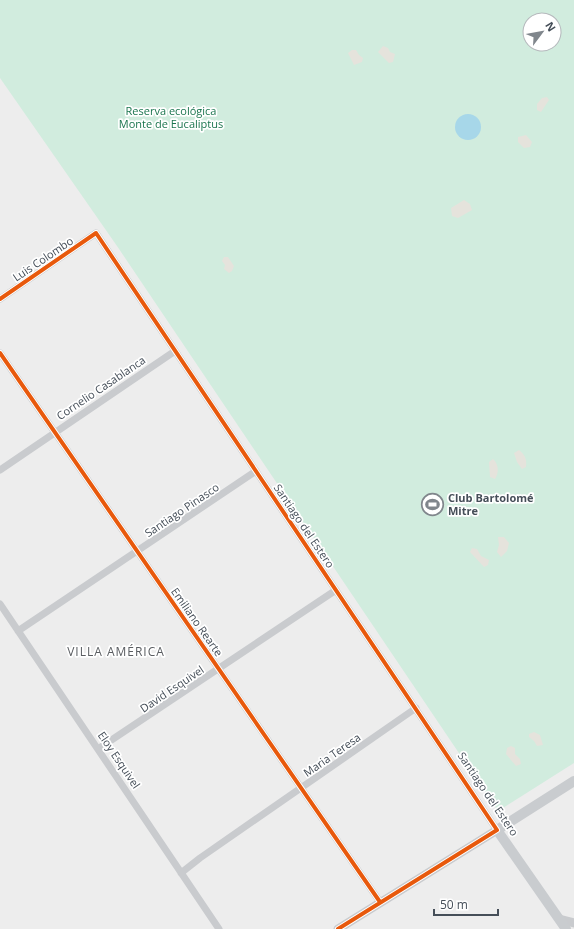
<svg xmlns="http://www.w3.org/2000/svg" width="574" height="929" font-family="'Open Sans',sans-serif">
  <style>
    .green { fill: #d1ecde; fill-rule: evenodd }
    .sand { fill: #e5e3dc }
    .water { fill: #a7d7e9 }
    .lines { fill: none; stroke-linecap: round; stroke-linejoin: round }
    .minor { stroke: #c9cbce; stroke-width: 7 }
    .tertiary { stroke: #c9cbce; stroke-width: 9 }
    .secondary { stroke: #c9cccf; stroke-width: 10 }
    .cycleway-casing { stroke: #fff; stroke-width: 6 }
    .cycleway { stroke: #e8590c; stroke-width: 4 }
    .labels { text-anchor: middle; stroke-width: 3.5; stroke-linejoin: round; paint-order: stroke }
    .park-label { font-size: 11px; fill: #1a754e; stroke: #fff }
    .street-label { font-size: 11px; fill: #454e58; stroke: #fff }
    .poi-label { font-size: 11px; font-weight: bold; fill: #454e58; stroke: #fff; text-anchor: start }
    .neighbourhood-label { font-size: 12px; letter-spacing: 1px; fill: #595c60; stroke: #fff }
  </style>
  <rect width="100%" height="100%" fill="#ededed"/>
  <path class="green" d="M0,0h574v763l-76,48 -381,-565 -117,-168zM530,20h24v24h-24z"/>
  <path class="sand" d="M383,46l5,2 2,4 5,2 -2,8 -4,1 -11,-11z
    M352,50h4l3,5 4,3 -1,4 -8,3 -6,-12z
    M547,97l2,3 -8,12 -4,-2v-6l5,-6z
    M526,135l6,7 -2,5 -6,1 -6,-6v-5z
    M464,200l6,4 2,6 -14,8 -6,-2 -1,-8z
    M224,257h4l6,9 -2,5 -3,2 -5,-4 1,-4 -3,-4z
    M519,450c6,5 8,9 7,17l-4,2 -5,-7 -3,-9z
    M493,459c6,5 6,14 2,20l-5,-2 -1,-15z
    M498,537h6l5,6 -2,8 -6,6 -4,-5 2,-7z
    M472,548l5,1 4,7 8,4 -1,5 -4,2 -14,-15z
    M534,732l6,3 3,10 -6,1 -3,-5 -5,-4v-3z
    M511,746l4,2v6l5,5 1,5 -5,2 -10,-12 1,-6z"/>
  <path class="water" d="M455 127a13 13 0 1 1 26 0a13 13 0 1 1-26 0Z"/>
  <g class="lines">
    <path class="minor" d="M0,299l96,-66 401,597
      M0,353l380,549
      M0,470l175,-119
      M0,604l219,325
      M18,631l238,-160
      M98,749l238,-159
      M181,873l19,-15 216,-150"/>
    <path class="tertiary" d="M559,919l15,4
      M338,929l159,-99"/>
    <path class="secondary" d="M566,929l-69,-99 77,-49"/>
    <defs>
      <path id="cycleway" d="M0,299l96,-66 401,597 -159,99
        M0,353l380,549"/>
    </defs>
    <use href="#cycleway" class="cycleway-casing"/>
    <use href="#cycleway" class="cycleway"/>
  </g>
  <defs>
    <symbol id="stadium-ring" viewBox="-11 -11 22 22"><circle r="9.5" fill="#fff" stroke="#80868c" stroke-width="1.5"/><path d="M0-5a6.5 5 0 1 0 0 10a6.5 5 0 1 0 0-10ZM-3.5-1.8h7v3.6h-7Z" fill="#80868c"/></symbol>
  </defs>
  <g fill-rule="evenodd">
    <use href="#stadium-ring" x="420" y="492" width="25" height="25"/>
  </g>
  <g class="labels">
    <g class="park-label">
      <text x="171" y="115">Reserva ecológica<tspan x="171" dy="13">Monte de Eucaliptus</tspan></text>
    </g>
    <g class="street-label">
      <text transform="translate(43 259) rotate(-34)" y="4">Luis Colombo</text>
      <text transform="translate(101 388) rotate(-34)" y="4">Cornelio Casablanca</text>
      <text transform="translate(182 510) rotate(-34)" y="4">Santiago Pinasco</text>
      <text transform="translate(304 526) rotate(56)" y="4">Santiago del Estero</text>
      <text transform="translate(197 622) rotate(55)" y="4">Emiliano Rearte</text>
      <text transform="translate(172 689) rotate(-34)" y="4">David Esquivel</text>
      <text transform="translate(332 755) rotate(-35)" y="4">Maria Teresa</text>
      <text transform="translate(119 760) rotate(56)" y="4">Eloy Esquivel</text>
      <text transform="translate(488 794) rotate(56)" y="4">Santiago del Estero</text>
    </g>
    <g class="poi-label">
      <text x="448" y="502">Club Bartolomé<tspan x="448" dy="13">Mitre</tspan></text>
    </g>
    <g class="neighbourhood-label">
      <text x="116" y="656">VILLA AMÉRICA</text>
    </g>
  </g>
  <g transform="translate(542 32) rotate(58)"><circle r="19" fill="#ffffff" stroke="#b5b8bc"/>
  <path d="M0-3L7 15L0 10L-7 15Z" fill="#80868c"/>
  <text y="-6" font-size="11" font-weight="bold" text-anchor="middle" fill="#454e58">N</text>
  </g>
  <path d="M434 909v6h64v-6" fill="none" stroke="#454e58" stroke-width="2"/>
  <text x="440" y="909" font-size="12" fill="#454e58" stroke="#ffffff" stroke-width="3" paint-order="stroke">50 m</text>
</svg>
